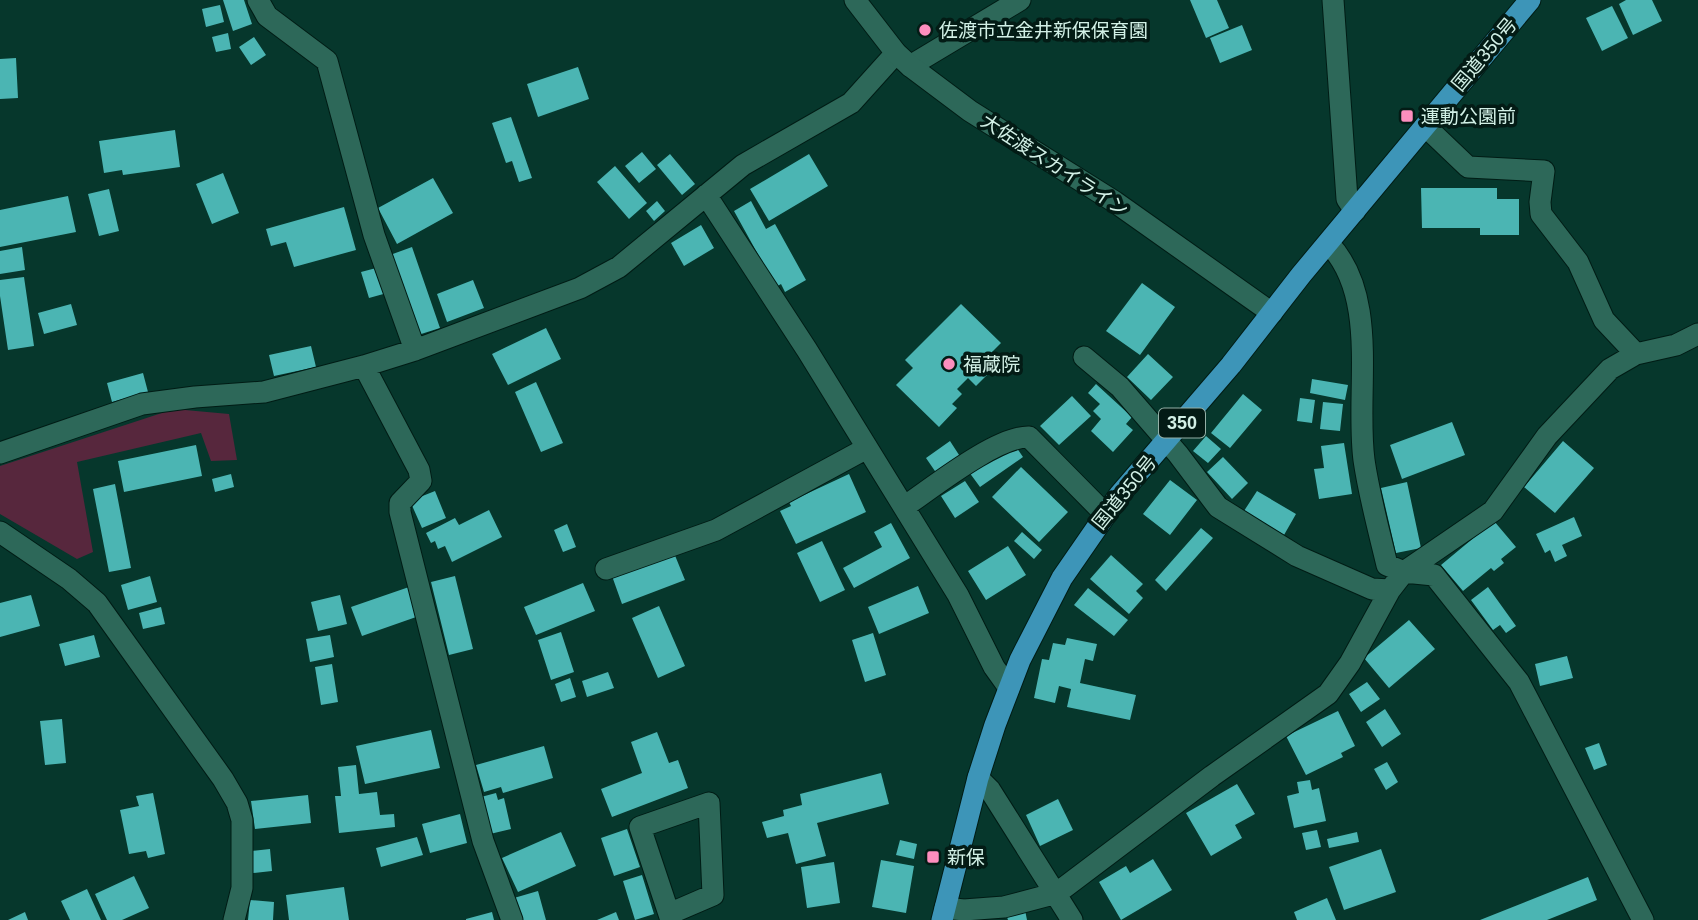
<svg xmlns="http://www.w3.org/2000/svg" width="1698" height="920" font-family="Helvetica,'Noto Sans JP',sans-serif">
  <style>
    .green { fill: #57273d }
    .building { fill: #4bb5b3 }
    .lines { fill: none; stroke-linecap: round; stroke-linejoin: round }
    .minor-casing { stroke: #001c15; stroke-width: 23 }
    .tertiary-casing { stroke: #001c15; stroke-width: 23 }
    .trunk-casing { stroke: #001c15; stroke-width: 23 }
    .minor { stroke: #2d6859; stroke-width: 21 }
    .tertiary { stroke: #2d6859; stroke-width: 21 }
    .trunk { stroke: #3d95b8; stroke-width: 21 }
    .poi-dot { fill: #fd8ebe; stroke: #031b15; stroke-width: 2.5 }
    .labels { text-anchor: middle; stroke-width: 7; stroke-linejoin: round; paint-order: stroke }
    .shield { fill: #031b15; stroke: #94b0a7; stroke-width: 2 }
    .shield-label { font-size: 18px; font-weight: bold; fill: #d2f0e6 }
    .poi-label { font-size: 19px; fill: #d2f0e6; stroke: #031b15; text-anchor: start }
    .street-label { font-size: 19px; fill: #d2f0e6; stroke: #031b15 }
  </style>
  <rect width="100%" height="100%" fill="#06372c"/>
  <path class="green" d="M174,409l55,5 8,46 -26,1 -10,-28 -124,29 16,90 -16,7 -77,-45v-48z"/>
  <path class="building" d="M223,0h21l8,24 -19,7z
    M1190,0h27l12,28 -23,10z
    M1626,0h26l10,21 -29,14 -14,-31z
    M220,5l4,17 -18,5 -4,-18z
    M1612,6l16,32 -26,13 -16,-33z
    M1242,25l10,25 -32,13 -10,-25z
    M228,33l3,16 -15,3 -4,-15z
    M254,37l12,18 -15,10 -12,-18z
    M16,58l2,40 -18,1v-40z
    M578,67l11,32 -51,18 -11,-33z
    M511,117l21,61 -13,4 -7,-21 -6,2 -14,-40z
    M175,130l5,37 -57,8 -1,-5 -18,3 -5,-32z
    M642,152l14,17 -17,14 -14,-17z
    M670,154l25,30 -13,11 -25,-30z
    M809,154l19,32 -59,35 -19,-32z
    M615,166l32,37 -18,16 -32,-37z
    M223,173l16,40 -27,11 -16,-40z
    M433,178l20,35 -56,31 -19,-36z
    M1421,188h76v11h22v36h-39v-7h-58z
    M109,189l10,42 -20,5 -11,-42z
    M68,196l8,36 -76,15v-37z
    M657,201l8,10 -11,10 -8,-10z
    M751,201l15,28 9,-5 31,56 -21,12 -4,-8 -5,3 -42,-76z
    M344,207l12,43 -62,17 -8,-25 -15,4 -5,-17z
    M701,225l13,23 -30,18 -13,-23z
    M22,247l3,23 -25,4v-23z
    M412,247l28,81 -22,7 -28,-80z
    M380,267l7,26 -18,5 -8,-26z
    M24,277l10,69 -26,4 -8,-54v-16z
    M473,280l11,28 -37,14 -10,-28z
    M1142,283l33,24 -35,48 -34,-24z
    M71,304l6,21 -33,9 -6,-21z
    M961,304l40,39 -17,17 9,9 -17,17 -8,-8 -11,11 5,5 -10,10 5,4 -18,19 -43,-42 17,-17 -8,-8z
    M546,328l15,31 -53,26 -16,-31z
    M311,346l5,21 -42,9 -5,-21z
    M1148,354l25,23 -22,23 -24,-23z
    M143,373l5,19 -36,10 -5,-19z
    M1312,379l36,6 -3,15 -35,-7z
    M536,382l27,61 -22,9 -26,-60z
    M1096,384l36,33 -6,7 7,6 -20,22 -22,-21 10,-12 -8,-8 7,-7 -12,-11z
    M1243,394l19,16 -32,38 -19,-15z
    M1072,396l19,20 -32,29 -19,-19z
    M1300,398l15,2 -3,23 -15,-2z
    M1323,402l20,2 -3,27 -20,-2z
    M1452,422l13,33 -63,24 -12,-34z
    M1206,436l15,13 -13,14 -15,-12z
    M950,441l11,17 -24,16 -11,-16z
    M1012,441l11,16 -43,30 -11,-15z
    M1563,441l31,27 -39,45 -31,-26z
    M1344,443l8,51 -33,5 -5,-30 10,-1 -3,-22z
    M196,445l6,31 -78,16 -6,-31z
    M1223,457l25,26 -16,16 -25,-27z
    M1021,467l47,45 -29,30 -47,-45z
    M231,474l3,13 -19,5 -3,-13z
    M849,474l17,38 -70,32 -16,-33 11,-5 -2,-4z
    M1170,480l27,20 -27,35 -27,-21z
    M965,481l14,21 -24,16 -14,-22z
    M1407,482l14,66 -25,5 -15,-65z
    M115,484l16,84 -22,4 -16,-83z
    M435,491l11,27 -24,10 -12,-27z
    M1257,491l39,23 -12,21 -40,-24z
    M489,510l13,27 -50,25 -7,-16 -7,3 -3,-8 -4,2 -5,-10 29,-15 4,7z
    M1574,517l8,19 -20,9 5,11 -12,6 -5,-12 -5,3 -9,-19z
    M1494,521l22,26 -15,12 3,4 -10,8 -3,-3 -28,23 -22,-26z
    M891,523l19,35 -56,30 -11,-20 39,-21 -8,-15z
    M567,524l9,23 -13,5 -9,-22z
    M1201,528l12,10 -47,53 -11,-11z
    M1022,532l20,18 -8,9 -20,-18z
    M822,541l23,49 -25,12 -23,-49z
    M1008,546l18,29 -40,25 -18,-29z
    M674,553l11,27 -63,24 -10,-28z
    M1111,555l32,29 -7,7 7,7 -14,16 -39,-35z
    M150,576l7,26 -29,8 -7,-25z
    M455,576l18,73 -24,6 -18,-73z
    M583,583l12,28 -59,24 -12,-28z
    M918,586l11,27 -50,21 -11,-27z
    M409,587l10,29 -57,20 -11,-29z
    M1488,587l28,39 -10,7 -6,-8 -7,5 -22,-30z
    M1088,588l40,32 -14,16 -40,-31z
    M31,595l9,31 -40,11v-34z
    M340,595l7,29 -29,7 -7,-29z
    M659,606l26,60 -27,12 -26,-60z
    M161,607l4,17 -22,5 -4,-16z
    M1409,620l26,29 -46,39 -25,-30z
    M561,632l13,40 -23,8 -13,-40z
    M873,633l13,42 -21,7 -13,-42z
    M94,635l6,22 -35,9 -6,-22z
    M330,635l4,22 -24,5 -4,-23z
    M1067,638l30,6 -4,17 -8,-2 -5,24 56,12 -6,25 -63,-13 4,-18 -12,-3 -4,17 -21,-5 8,-39 7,1 4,-17 12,2z
    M1567,656l6,22 -33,8 -5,-22z
    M332,664l6,38 -17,3 -6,-38z
    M608,672l6,16 -27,9 -5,-16z
    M570,678l6,19 -15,5 -6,-18z
    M1367,682l13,17 -19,13 -12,-18z
    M1385,709l16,25 -19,13 -16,-25z
    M1338,711l17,35 -14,7 2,4 -37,18 -20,-39z
    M62,719l4,44 -21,2 -5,-44z
    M431,730l9,38 -75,16 -9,-38z
    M657,732l12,31 9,-3 10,28 -76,29 -11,-28 41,-16 -11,-31z
    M1599,743l8,22 -13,5 -9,-22z
    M544,746l9,32 -50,15 -2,-6 -17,5 -8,-27z
    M1387,762l11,20 -12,8 -12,-21z
    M356,765l3,29 18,-2 3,23 14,-1 1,13 -56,6 -4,-37h6l-3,-29z
    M881,773l8,31 -72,19 9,33 -30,8 -8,-31 -21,5 -5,-16 22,-6 -1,-6 19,-5 -2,-11z
    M1310,780l2,10 7,-2 7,33 -32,7 -7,-32 12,-3 -2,-11z
    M1237,784l18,30 -20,11 7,13 -31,18 -25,-43z
    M153,793l12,61 -17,4 -2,-7 -17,3 -9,-44 19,-4 -3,-10z
    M496,793l2,7 6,-2 7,31 -21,5 -9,-37z
    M308,795l3,28 -56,6 -4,-28z
    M1058,799l15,31 -33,16 -14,-31z
    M460,814l7,29 -37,10 -8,-29z
    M627,829l13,38 -26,9 -13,-38z
    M1317,830l4,17 -15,3 -4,-17z
    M561,832l15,34 -58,26 -16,-34z
    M1357,832l2,10 -30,6 -2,-9z
    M417,837l6,18 -42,12 -5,-19z
    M900,840l17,4 -3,15 -18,-4z
    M270,849l2,22 -19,2 -2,-22z
    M1381,849l15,43 -52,18 -15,-43z
    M1153,859l19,31 -51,30 -22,-38 27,-16 4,7z
    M881,860l33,6 -8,47 -34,-6z
    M834,862l6,41 -33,5 -6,-41z
    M642,875l12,39 -19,6 -12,-39z
    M134,876l15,32 -27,12h-15l-12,-26z
    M1588,877l9,23 -50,20h-67z
    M344,887l5,33h-60l-3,-25z
    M87,889l14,31h-31l-9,-19z
    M538,891l8,29h-25l-7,-22z
    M1327,898l9,22h-39l-3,-8z
    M250,900l24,2 -1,18h-25z
    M1025,910l2,10h-19l-2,-6z
    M25,912l3,8h-20z
    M492,912l2,8h-28v-1z
    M616,912l3,8h-22z"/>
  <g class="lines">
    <defs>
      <path id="minor" d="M258,0l9,16 60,45 47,174 41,115
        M1333,0l14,199 8,12
        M910,66l110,-66
        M1425,126l43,41 76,4 -4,31 1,12 37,48 26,58 32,34
        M706,195l101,155 151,245 36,72 15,21
        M1329,244c51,54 26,148 35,216 5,35 15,71 23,105l17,7 30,3 85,107 124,238
        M1084,357l36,30 58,67 40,53 79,49 75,33 18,1
        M364,366l55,104 2,11 -21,22v9l83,329 29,79
        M0,453l142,-49 53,-7 69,-5 100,-26 51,-16 165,-62 39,-21 124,-102 108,-62 45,-50
        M904,507c28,-19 93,-71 125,-70l76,77
        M0,532l69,47 28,24 126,176 14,24 5,17v68l-8,32
        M606,569l110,-39 151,-82
        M978,778l12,12 82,130
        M945,908l19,2 40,-3 53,-14 155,-117 116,-82 22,-31 40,-73 14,-18 89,-61 54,-75 63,-67 26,-15 40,-9 22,-11
        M669,914l44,-19 -4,-92 -69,24 31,93"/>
      <path id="tertiary" d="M855,0l41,53 14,13 60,45 145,91 157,111"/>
      <path id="trunk" d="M942,920l36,-142 17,-53 25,-65 42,-82 58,-84 111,-129 70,-90 229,-275"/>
    </defs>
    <use href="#minor" class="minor-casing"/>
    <use href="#tertiary" class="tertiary-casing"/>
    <use href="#trunk" class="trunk-casing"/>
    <use href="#minor" class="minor"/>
    <use href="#tertiary" class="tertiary"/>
    <use href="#trunk" class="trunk"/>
  </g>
  <g class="poi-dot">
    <circle cx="925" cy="30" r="7"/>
    <rect x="1400" y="109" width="14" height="14" rx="3.5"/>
    <circle cx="949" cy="364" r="7"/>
    <rect x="926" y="850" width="14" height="14" rx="3.5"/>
  </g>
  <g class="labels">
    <rect class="shield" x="1159" y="408.5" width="46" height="29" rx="5"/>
    <g class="shield-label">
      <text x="1182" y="429">350</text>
    </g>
    <g class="poi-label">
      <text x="939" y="37">佐渡市立金井新保保育園</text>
      <text x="1421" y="123">運動公園前</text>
      <text x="963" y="371">福蔵院</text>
      <text x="947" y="864">新保</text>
    </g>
    <g class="street-label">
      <text transform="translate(1484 54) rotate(-50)" y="7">国道350号</text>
      <text transform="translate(1055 165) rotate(33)" y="7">大佐渡スカイライン</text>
      <text transform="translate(1124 492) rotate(-51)" y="7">国道350号</text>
    </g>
  </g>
</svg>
